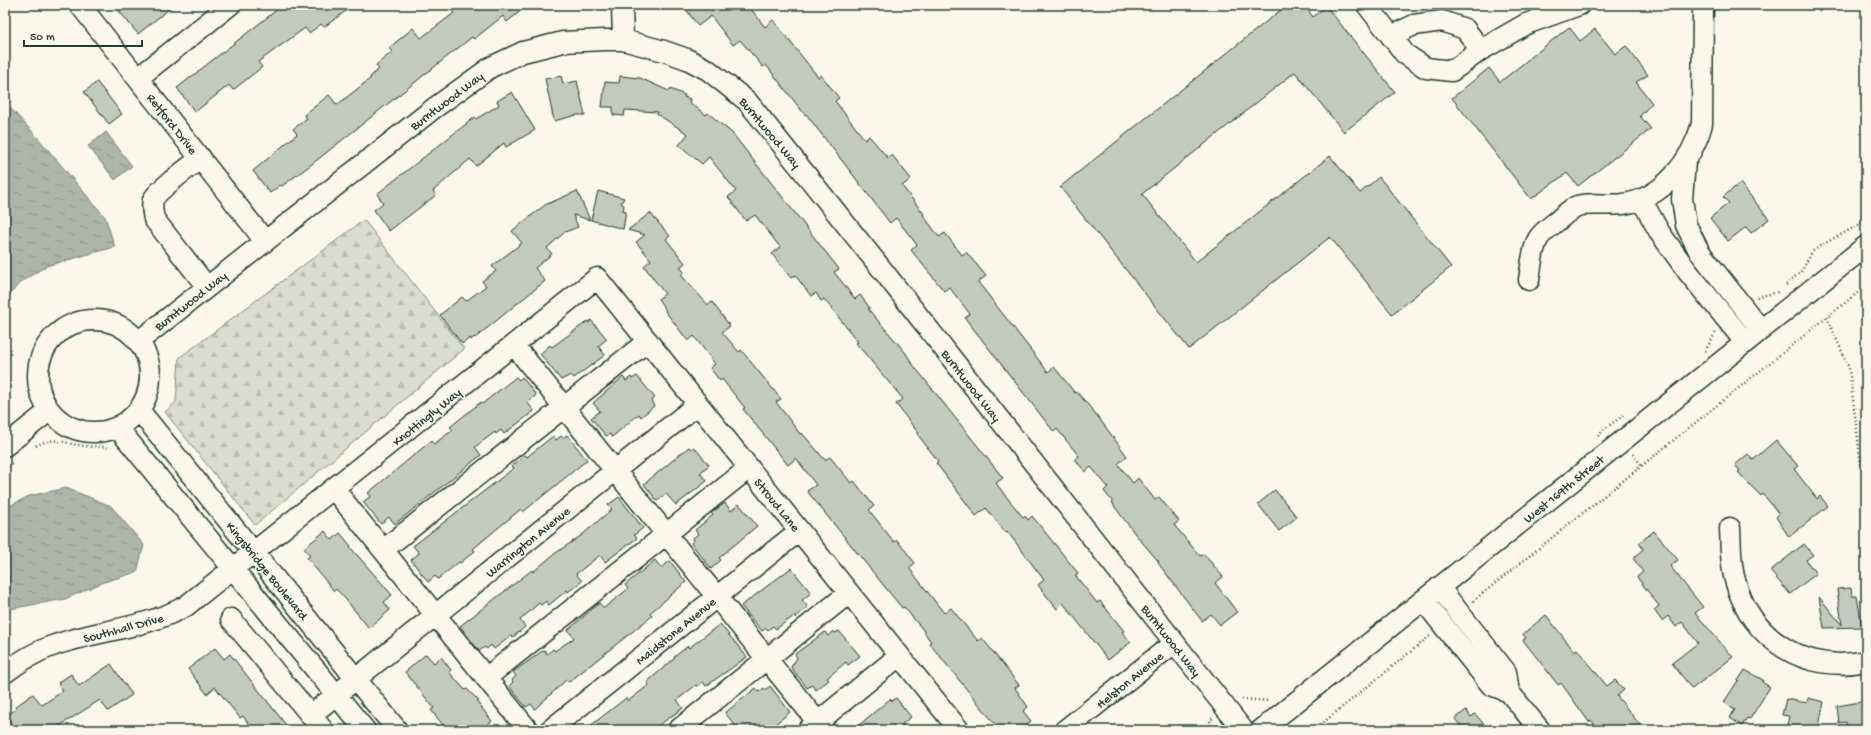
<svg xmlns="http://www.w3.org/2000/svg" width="1871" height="735" font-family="'Gochi Hand',sans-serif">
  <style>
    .forest { fill: url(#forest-firs); stroke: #7d8c82 }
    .water { fill: url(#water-ripples); stroke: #74847b }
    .building { fill: #c4c9be; stroke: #1f3d34 }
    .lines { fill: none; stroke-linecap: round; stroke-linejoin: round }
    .minor-casing { stroke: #1f3d34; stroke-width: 23 }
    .path { stroke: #1f3d34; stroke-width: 2.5; stroke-dasharray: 1 3; stroke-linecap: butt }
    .minor { stroke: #fbf7ec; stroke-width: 20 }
    .labels { text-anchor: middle; stroke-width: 3; stroke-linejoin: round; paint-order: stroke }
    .street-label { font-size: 13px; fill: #1f3d34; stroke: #fbf7ec }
  </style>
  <defs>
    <pattern id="forest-firs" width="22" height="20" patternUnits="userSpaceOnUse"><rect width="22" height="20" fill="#dbdcd1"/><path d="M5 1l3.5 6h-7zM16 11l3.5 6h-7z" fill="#bcbeb4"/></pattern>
    <pattern id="water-ripples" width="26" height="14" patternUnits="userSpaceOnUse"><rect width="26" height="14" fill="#adb4aa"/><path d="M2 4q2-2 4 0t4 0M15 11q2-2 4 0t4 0" fill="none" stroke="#8c948b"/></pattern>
  </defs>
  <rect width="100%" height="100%" fill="#fbf7ec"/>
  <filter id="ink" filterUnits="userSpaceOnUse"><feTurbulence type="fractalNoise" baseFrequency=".025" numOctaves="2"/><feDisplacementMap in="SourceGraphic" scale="8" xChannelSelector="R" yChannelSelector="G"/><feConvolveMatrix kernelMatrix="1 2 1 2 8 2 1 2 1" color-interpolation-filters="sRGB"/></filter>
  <g filter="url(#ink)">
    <path class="forest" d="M364,220l100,129 -209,176 -90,-113 11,-10 3,-44z"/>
    <path class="water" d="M5,102l33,36 67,79 10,30 -69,19 -25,16 -16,17z
      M106,132l26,34 -17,14 -27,-34z
      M66,488l45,18 33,39 -7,27 -33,10 -39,17 -55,10 -5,5v-106l24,-12z"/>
    <path class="building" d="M125,5h49l-36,29 -19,-23z
      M283,5h71l-30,22 -3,-3 -12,9 -4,-5 -47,34 4,5 -29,23 -4,-5 -34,27 -18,-24z
      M458,5h70l-21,17 -4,-6 -29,23 -2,-2 -160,127 -30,22 -2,-1 -10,8 -17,-22 44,-37 -4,-5 14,-11 -3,-3 25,-20 8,10 34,-27 -1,-1 9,-8 -3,-4 16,-13 -3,-4 24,-20 8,10 33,-25 -3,-3z
      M683,5h65l17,22 8,-7 45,57 3,-2 18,23 -4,3 30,39 4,-4 19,22 4,-3 19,24 -9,7 22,28 -1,1 16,22 6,-4 17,22 4,-3 20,24 -8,6 70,90 6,-5 21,26 2,-1 18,21 32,43 -9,8 15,19 5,-5 17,22 4,-3 20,24 -5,4 26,31 4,-2 19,23 -8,6 22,29 -17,13 -9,-11 -9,7 -44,-58 1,-1 -23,-27 -22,-29 -2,-5 -8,-10 4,-4 -17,-20 -6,5 -10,-13 4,-3 -22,-27 -3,3 -89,-114 5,-4 -21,-27 -5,4 -33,-41 6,-5 -21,-27 -6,5 -84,-109 -1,1 -39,-50 -3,2 -23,-27 -7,5 -22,-29 -13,10z
      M1287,5h17l9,12 13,-11 69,86 -51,40 -49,-60 -153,122 54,68 134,-106 30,37 19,-16 72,90 -59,47 -62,-77 -141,112 -129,-162z
      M1569,27l11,14 15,-12 20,25 11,-8 22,29 -12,7 16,21 -12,13 11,13 -73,57 -11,-13 -36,26 -79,-101 37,-30 11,14z
      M561,76l2,8 14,-3 8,34h-8l-23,6 -9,-42z
      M620,76l20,2 29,13 1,-2 15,6 -1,2 6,2 -1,3 17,13 2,-2 24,20 107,136 -5,3 21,27 5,-4 10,13 -2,1 37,43 9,14 89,112 -7,5 8,11 19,23 2,-1 3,4 4,-4 46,57 -3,2 22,28 3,-2 24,30 -2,1 9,10 -23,18 -45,-57 -6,6 -19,-24 6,-5 -37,-49 -2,1 -19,-24 -10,8 -18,-24 -22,-29 2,-2 -20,-26 1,-1 -23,-30 7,-5 -47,-56 2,-1 -34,-43 -3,2 -5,-8 -5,3 -16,-21 -4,3 -19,-24 8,-7 -25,-32 -9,6 -18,-24 8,-6 -27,-34 -7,7 -23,-19 9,-11 -31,-20 1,-2 -33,-2 -1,6 -11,-1v-8h-11l3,-25 14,1z
      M97,82l25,32 -13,10 -25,-32z
      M512,92l23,38 -29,17 -2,-4 -28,23 -6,-7 -37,32 3,4 -47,36 -15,-21 9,-7 -6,-9 98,-77 1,2 23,-14 -2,-4z
      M1740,183l29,36 -18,14 -5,-6 -18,14 -18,-23 19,-15 -6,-6z
      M577,191l13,29 -17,-5 5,12 -13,5 -18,16 5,6 -17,14 10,13 -70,57 -1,-1 -3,3 -1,-2 -8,6 -22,-29 22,-18 4,4 20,-15 -4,-5 14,-10 -4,-5 30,-23 -10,-12 33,-26z
      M598,191l26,7 -3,5 3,2 -1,6 3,1 -3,17 -32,-9z
      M650,213l20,23 -4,3 19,24 -5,4 4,5 -3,3 27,30 4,-3 18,24 -8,6 17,20 2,-2 40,49 -5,3 24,32 2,-1 23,27 5,-3 21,26 3,-2 20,25 -5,4 25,32 3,-2 18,23 -6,5 35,45 7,-5 27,33 4,-3 37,47 -4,3 13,19 -5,4 8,10 -11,9h-20l-71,-87 2,-1 -8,-12 -19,-23 -2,1 -95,-117 9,-6 -20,-27 -8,7 -45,-56 2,-1 -23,-29 -2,2 -10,-13 5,-4 -21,-28 -6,5 -23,-30 1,-1 -8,-11 7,-5 -21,-28 7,-6 -15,-18 9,-7 -17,-5z
      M591,320l16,19 -9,7 7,9 -31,23 -3,-3 -10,5 -21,-26 10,-9 2,2 36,-26 1,2z
      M637,376l18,22 -4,3 3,5 -13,11 -2,-3 -27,23 -2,-3 -4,2 -15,-18 9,-7 -7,-8 30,-26 3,4 5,-4 1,2z
      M516,377l3,3 3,-3 14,18 -8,8 6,8 -30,23 -3,-4 -5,4 -1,-2 -20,15 6,8 -86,69 -6,-7 -8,7 -18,-22 8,-6 -3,-3 63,-52 3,3 19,-14 -3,-3 31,-25 1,2z
      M567,435l20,25 -64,52 -2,-3 -28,23 -20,17 2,2 -15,12 -1,-1 -21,17 -3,-3 -7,6 -17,-22 8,-7 -6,-7 101,-78 -2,-2 13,-11 2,2 26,-21 3,4 5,-4 2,2z
      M1776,440l22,26 -4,3 23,30 3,-3 8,10 -39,31 -13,-20 3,-3 -16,-20 -2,2 -11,-11 -12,-13 2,-1 -5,-6 13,-11 5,6z
      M689,447l2,2 3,-2 15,18 -9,8 7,8 -31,24 -10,-11 -9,7 -13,-17z
      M1275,490l22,27 -18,14 -21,-27z
      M619,497l24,31 -9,7 3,3 -32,24 -5,-7 -24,19 6,7 -14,11 -1,-2 -18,15 -3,-4 -5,4 -2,-2 -19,17 5,7 -12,10 -2,-1 -17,13 -3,-4 -4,4 -2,-2 -6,4 -19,-25 72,-56 1,2 20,-17 29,-20 30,-26 -4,-4z
      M725,503l6,8 8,-7 18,22 -38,32 2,2 -10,9 -20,-26 3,-3 -1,-2 5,-4 -3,-4 18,-15 -2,-2z
      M325,531l7,9 8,-7 11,13 -1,1 42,48 -8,7 6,8 -21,18 -27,-33 -6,-6 -2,2 -27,-33 3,-2 -6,-8z
      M1654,531l24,29 -8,6 33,41 -8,6 38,44 -41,32 -20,-26 26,-20 -16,-21 -6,5 -8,-11 -6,5 -8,-11 5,-4 -22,-29 6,-5 -10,-14 10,-9 -4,-6z
      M1804,544l9,11 -7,5 10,14 -26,20 -20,-23z
      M655,560l6,8 9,-7 16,21 -36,31 2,3 -83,66 -3,-2 -31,29 -4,-5 -5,3 -17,-21 4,-4 -1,-2 4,-4 -3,-4 31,-22 3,4 6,-5 2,2 19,-13 -6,-8 31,-27 5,5 24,-19 -3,-4z
      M791,568l20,25 -9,7 6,7 -13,11 -1,-2 -18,13 -3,-3 -5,4 -2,-2 -4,3 -21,-25z
      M1851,588l1,8h5l5,31 -38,1 -5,-31 23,28 -5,-36z
      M1546,615l28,36 3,-2 30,37 8,-6 9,10 -7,6 27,34h-45l-8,-10 -2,2 -28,-39 -3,2 -35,-45 3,-2 -3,-4z
      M720,624l27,33 -41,29 -3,-4 -5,4 -2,-1 -19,15 6,8 -31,22h-67l41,-32 2,3 21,-16 -2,-3 28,-24 -1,-1 14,-11 1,2z
      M833,631l2,2 4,-2 21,25 -12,9 -2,-3 -19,16 2,2 -13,10 -4,-5 -5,3 -16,-21 6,-9 -2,-4 30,-22 3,4z
      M215,648l9,11 6,-5 60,76h-37l-10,-14 -3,2 -25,-31 -8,7 -19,-25z
      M426,654l8,9 7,-6 10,13 -2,2 16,18 2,-1 12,12 -2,1 15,19 -11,9h-34l-16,-20 3,-2 -29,-36z
      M111,664l21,31 -24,16 -8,-11 -47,30h-36l-11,-13 10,-8 -1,-2 18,-13 9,11 21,-14 -5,-8 13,-9 8,12z
      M1745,670l18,10 -1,2 8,5 -20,32 -3,-1 -5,8 -12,-8 5,-9 -11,-7z
      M770,686l20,26 -22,18h-29l-14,-17 31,-25 3,4 5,-4 1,2z
      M896,698l15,19 -9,7 4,6h-53l37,-31 2,2z
      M1808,698l16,4 -6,28h-32l3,-14 -7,-1 4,-16 21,4z
      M1866,701v29h-19l-1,-8 -7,1 -2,-17z
      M1466,710l5,7 4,-3 14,16h-32l4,-4 -6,-7z"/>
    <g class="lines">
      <defs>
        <path id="minor" d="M80,5l185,236
          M622,5l1,35
          M1367,5l38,49 21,14 26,3 29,-21 45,-26 53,-19
          M1391,36l23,-11 28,-4 23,8 16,21
          M138,78l92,-73
          M201,158c-10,8 -44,32 -48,42 -2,7 0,13 1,19l53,68
          M1685,162l-3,37 4,26 13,26 62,79
          M1641,199l19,34 28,39 57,70
          M1529,280c2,-12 3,-30 9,-41 4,-7 12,-12 18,-17 6,-5 12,-11 19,-15 9,-5 36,-1 48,-3 40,-5 69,-44 79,-80l1,-119
          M38 376a56 56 0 1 1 112 0a56 56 0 1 1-112 0Z
          M139,341l294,-232 58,-42 32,-15 40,-10 41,-2h19l41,11 23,8 21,11 39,31 133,166 363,463
          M514,345l310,385
          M139,410l258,320
          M117,427l248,303
          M5,446l44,-35
          M334,489l194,241
          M1730,528c1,17 0,36 5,52 16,60 71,94 131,81
          M383,550l265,-209
          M1439,587l67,85 3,20
          M1423,600l68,85 18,7 31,38
          M231,619l92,111
          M5,673c14,-11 30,-21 47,-27 44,-16 93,-17 134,-40l411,-328 362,452
          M486,678l263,-210
          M311,715l387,-311
          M550,730l249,-199
          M678,730l171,-137
          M808,730l91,-74
          M1065,730l109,-87
          M1261,730l605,-484"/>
      </defs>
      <use href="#minor" class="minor-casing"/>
      <path class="path" d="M1786,285l15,-13 11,-20 8,-6 46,-25
        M1757,297l21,-5
        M1827,317l22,51 17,135
        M1705,351l11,-19
        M1598,436l5,-6 22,-16
        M36,446c17,-11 30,-2 49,0 8,1 17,0 25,2
        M1633,454l9,12
        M5,469l9,-7
        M1473,601l393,-315
        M1242,699l27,2
        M1211,730l-1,-10 3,-2
        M1314,730l116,-94"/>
      <use href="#minor" class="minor"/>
    </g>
  </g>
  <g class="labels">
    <g class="street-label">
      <text transform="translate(446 100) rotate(-37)" y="5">Burntwood Way</text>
      <text transform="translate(173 123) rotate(52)" y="5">Retford Drive</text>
      <text transform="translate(771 132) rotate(50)" y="5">Burntwood Way</text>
      <text transform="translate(190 300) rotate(-38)" y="5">Burntwood Way</text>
      <text transform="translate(972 385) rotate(52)" y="5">Burntwood Way</text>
      <text transform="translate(426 416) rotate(-39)" y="5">Knottingly Way</text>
      <text transform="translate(1563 488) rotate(-39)" y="5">West 169th Street</text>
      <text transform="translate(778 504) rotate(51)" y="5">Stroud Lane</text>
      <text transform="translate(527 541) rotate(-39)" y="5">Warrington Avenue</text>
      <text transform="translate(268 570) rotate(51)" y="5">Kingsbridge Boulevard</text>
      <text transform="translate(123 627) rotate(-15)" y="5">Southhall Drive</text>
      <text transform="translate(675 630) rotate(-39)" y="5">Maidstone Avenue</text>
      <text transform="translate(1172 640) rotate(52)" y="5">Burntwood Way</text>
      <text transform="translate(1129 679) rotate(-39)" y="5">Helston Avenue</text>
    </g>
  </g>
  <rect width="1871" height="735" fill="none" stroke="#fbf7ec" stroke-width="20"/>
  <rect x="10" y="10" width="1851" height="715" fill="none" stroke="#1f3d34" stroke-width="1.5" filter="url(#ink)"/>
  <path d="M24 40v6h118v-6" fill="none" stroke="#1f3d34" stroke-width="2"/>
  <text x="30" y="40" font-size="12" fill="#1f3d34" stroke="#fbf7ec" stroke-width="3" paint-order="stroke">50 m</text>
</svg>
